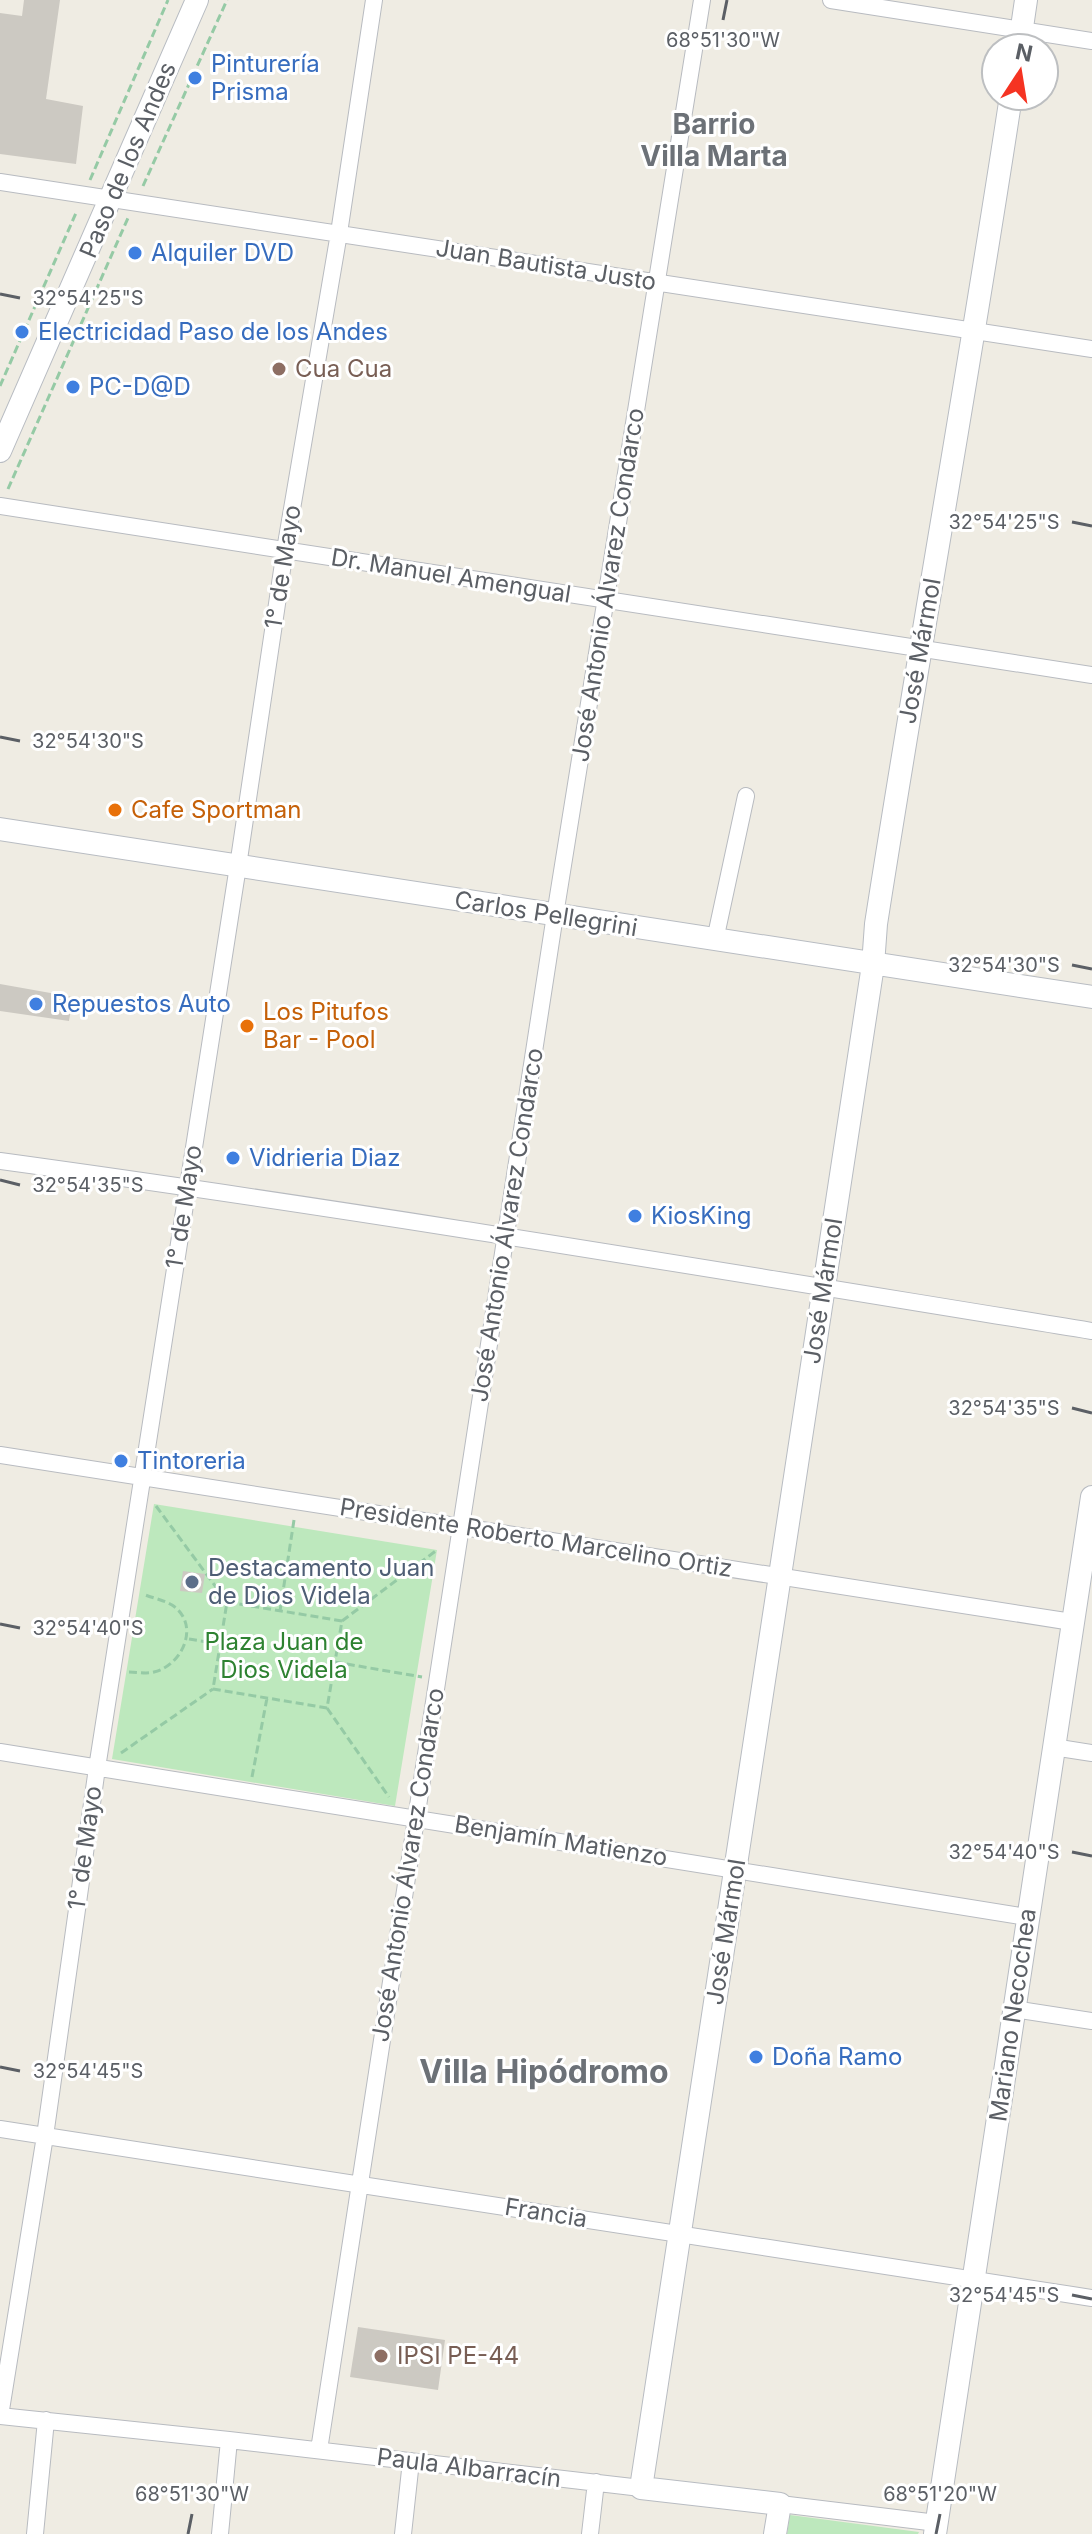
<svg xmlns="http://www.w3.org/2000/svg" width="1092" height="2534" font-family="Inter,sans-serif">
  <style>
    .green { fill: #bde8bd }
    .building { fill: #ccc9c2 }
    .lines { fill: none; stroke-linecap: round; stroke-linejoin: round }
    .street-casing { stroke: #b8bbc0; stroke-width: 18 }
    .secondary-casing { stroke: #b8bcc2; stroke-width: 24 }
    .path { stroke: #95caa5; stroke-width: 3; stroke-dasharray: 8 4; stroke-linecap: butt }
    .street { stroke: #fff; stroke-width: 16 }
    .secondary { stroke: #fff; stroke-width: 22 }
    .ticks { fill: none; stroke: #5b5f65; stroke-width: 3 }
    .shop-dot { fill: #3f7fe0; stroke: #fff; stroke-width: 3 }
    .education-dot { fill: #8d6e63; stroke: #fff; stroke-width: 3 }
    .food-dot { fill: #e8710a; stroke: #fff; stroke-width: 3 }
    .service-dot { fill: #5c6f8a; stroke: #fff; stroke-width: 3 }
    .labels { text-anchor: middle; stroke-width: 6; stroke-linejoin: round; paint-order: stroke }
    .shop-label { font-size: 24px; fill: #366cbe; stroke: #fff; text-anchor: start }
    .street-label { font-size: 24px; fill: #5b5f65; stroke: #fff }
    .education-label { font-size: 24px; fill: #785e54; stroke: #fff; text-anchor: start }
    .food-label { font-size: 24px; fill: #c56008; stroke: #fff; text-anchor: start }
    .service-label { font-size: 24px; fill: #4e5e75; stroke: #fff; text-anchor: start }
    .park-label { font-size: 24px; fill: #2e8231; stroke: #fff }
    .quarter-label { font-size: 28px; font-weight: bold; fill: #6c7177; stroke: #fff }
    .district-label { font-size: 32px; font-weight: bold; fill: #6c7177; stroke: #fff }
    .ticks-label { font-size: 20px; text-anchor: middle; fill: #5b5f65; stroke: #fff; stroke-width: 6; stroke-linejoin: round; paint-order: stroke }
  </style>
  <rect width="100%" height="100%" fill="#efece3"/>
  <path class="green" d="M154,1504l283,46 -42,256 -283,-47z
    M790,2515l129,17 -1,2h-131z"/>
  <path class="building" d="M24,0h36l-14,99 37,7 -7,58 -76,-10v-141l22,3z
    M0,984l73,13 -4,24 -69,-10z
    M183,1571l22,3 -3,19 -22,-2z
    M358,2327l87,13 -7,50 -88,-13z"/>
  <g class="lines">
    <defs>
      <path id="street" d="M831,0l261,41
        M0,182l1092,167
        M0,506l1092,169
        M715,940l31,-144
        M0,1161c365,50 728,111 1092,170
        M0,1455l1072,167
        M1053,1747l39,6
        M0,1752l1027,165
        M1014,2009l78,12
        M0,2129l1092,169
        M0,2416l45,-280 52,-368 141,-902 47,-316 54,-317 35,-233
        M0,2416l229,24 412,48
        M319,2450l236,-1535 147,-915
        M780,2504l157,19
        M35,2534l11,-114
        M220,2534l9,-94
        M403,2534l8,-73
        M590,2534l6,-52"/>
      <path id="secondary" d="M1019,48l7,-48
        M0,451l197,-451
        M0,829l1092,168
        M775,2534l5,-30 -139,-16 232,-1523 3,-41c43,-276 93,-551 135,-828
        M935,2534l157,-1037"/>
    </defs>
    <use href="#street" class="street-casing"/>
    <use href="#secondary" class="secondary-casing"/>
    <path class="path" d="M90,180l78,-180
      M143,186l84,-186
      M0,386l76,-173
      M8,489l120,-271
      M156,1506l71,96 115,19 -15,87 -114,-19 14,-87
      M280,1611l14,-91
      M342,1621l95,-71
      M189,1639l31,5
      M335,1662l87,15
      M129,1672c7,0 18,2 25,0 29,-7 47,-48 18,-67 -8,-5 -20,-7 -29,-11
      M327,1708l62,89
      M121,1753l92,-64
      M252,1777l15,-79"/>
    <use href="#street" class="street"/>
    <use href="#secondary" class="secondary"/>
  </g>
  <path class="ticks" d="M723,20l4,-20M0,294l20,4M1072,522l20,4M0,737l20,4M1072,965l20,4M0,1180l20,5M1072,1408l20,5M0,1624l20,4M1072,1852l20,4M0,2067l20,4M1072,2295l20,4M188,2534l4,-20M936,2534l4,-20"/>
  <g class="shop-dot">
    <circle cx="195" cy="78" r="8"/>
    <circle cx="135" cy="253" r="8"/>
    <circle cx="22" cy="332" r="8"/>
    <circle cx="73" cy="387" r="8"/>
    <circle cx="36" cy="1004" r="8"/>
    <circle cx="233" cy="1158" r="8"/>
    <circle cx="635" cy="1216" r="8"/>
    <circle cx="121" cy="1461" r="8"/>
    <circle cx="756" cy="2057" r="8"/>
  </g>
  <g class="education-dot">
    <circle cx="279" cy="369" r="8"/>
    <circle cx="381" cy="2356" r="8"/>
  </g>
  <g class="food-dot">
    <circle cx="115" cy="810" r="8"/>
    <circle cx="247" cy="1026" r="8"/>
  </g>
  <circle class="service-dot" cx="192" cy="1582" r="8"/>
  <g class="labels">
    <g class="shop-label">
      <text x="211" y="72">Pinturería<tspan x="211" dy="28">Prisma</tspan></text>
      <text x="151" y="261">Alquiler DVD</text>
      <text x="38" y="340">Electricidad Paso de los Andes</text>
      <text x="89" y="395">PC-D@D</text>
      <text x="52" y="1012">Repuestos Auto</text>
      <text x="249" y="1166">Vidrieria Diaz</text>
      <text x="651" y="1224">KiosKing</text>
      <text x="137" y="1469">Tintoreria</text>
      <text x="772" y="2065">Doña Ramo</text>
    </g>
    <g class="street-label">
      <text transform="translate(128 160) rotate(-67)" y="8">Paso de los Andes</text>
      <text transform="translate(546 265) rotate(9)" y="8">Juan Bautista Justo</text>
      <text transform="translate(283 567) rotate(-81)" y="8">1° de Mayo</text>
      <text transform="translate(451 576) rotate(9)" y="8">Dr. Manuel Amengual</text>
      <text transform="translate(608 585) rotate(-81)" y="8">José Antonio Álvarez Condarco</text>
      <text transform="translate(920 651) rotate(-80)" y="8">José Mármol</text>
      <text transform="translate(546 914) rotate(9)" y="8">Carlos Pellegrini</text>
      <text transform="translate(184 1207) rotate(-81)" y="8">1° de Mayo</text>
      <text transform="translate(507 1225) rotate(-81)" y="8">José Antonio Álvarez Condarco</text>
      <text transform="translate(823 1291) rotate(-81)" y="8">José Mármol</text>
      <text transform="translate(536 1538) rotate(9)" y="8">Presidente Roberto Marcelino Ortiz</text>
      <text transform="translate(561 1841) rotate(9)" y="8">Benjamín Matienzo</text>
      <text transform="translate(85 1848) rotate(-82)" y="8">1° de Mayo</text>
      <text transform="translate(408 1865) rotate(-81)" y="8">José Antonio Álvarez Condarco</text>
      <text transform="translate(726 1932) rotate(-81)" y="8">José Mármol</text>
      <text transform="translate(1013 2015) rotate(-82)" y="8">Mariano Necochea</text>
      <text transform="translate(546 2213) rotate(9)" y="8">Francia</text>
      <text transform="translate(469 2468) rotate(7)" y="8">Paula Albarracín</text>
    </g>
    <g class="education-label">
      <text x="295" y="377">Cua Cua</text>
      <text x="397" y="2364">IPSI PE-44</text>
    </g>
    <g class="food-label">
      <text x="131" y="818">Cafe Sportman</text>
      <text x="263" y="1020">Los Pitufos<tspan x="263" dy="28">Bar - Pool</tspan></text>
    </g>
    <g class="service-label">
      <text x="208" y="1576">Destacamento Juan<tspan x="208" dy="28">de Dios Videla</tspan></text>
    </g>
    <g class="park-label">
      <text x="284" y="1650">Plaza Juan de<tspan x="284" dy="28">Dios Videla</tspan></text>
    </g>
    <g class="quarter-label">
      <text x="714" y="134">Barrio<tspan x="714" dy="32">Villa Marta</tspan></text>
    </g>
    <g class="district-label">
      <text x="544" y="2083">Villa Hipódromo</text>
    </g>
  </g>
  <g class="ticks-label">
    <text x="723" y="47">68°51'30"W</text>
    <text x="88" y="305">32°54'25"S</text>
    <text x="1004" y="529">32°54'25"S</text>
    <text x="88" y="748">32°54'30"S</text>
    <text x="1004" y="972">32°54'30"S</text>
    <text x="88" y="1192">32°54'35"S</text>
    <text x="1004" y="1415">32°54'35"S</text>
    <text x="88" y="1635">32°54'40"S</text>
    <text x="1004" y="1859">32°54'40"S</text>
    <text x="88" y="2078">32°54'45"S</text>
    <text x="1004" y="2302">32°54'45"S</text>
    <text x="192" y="2501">68°51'30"W</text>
    <text x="940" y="2501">68°51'20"W</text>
  </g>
  <g transform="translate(1020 72) rotate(12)"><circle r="38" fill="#ffffff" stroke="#bdbfc1" stroke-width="2"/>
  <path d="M0-6L14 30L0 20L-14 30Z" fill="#f53322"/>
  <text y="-12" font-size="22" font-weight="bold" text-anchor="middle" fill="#5b5f65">N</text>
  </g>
</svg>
